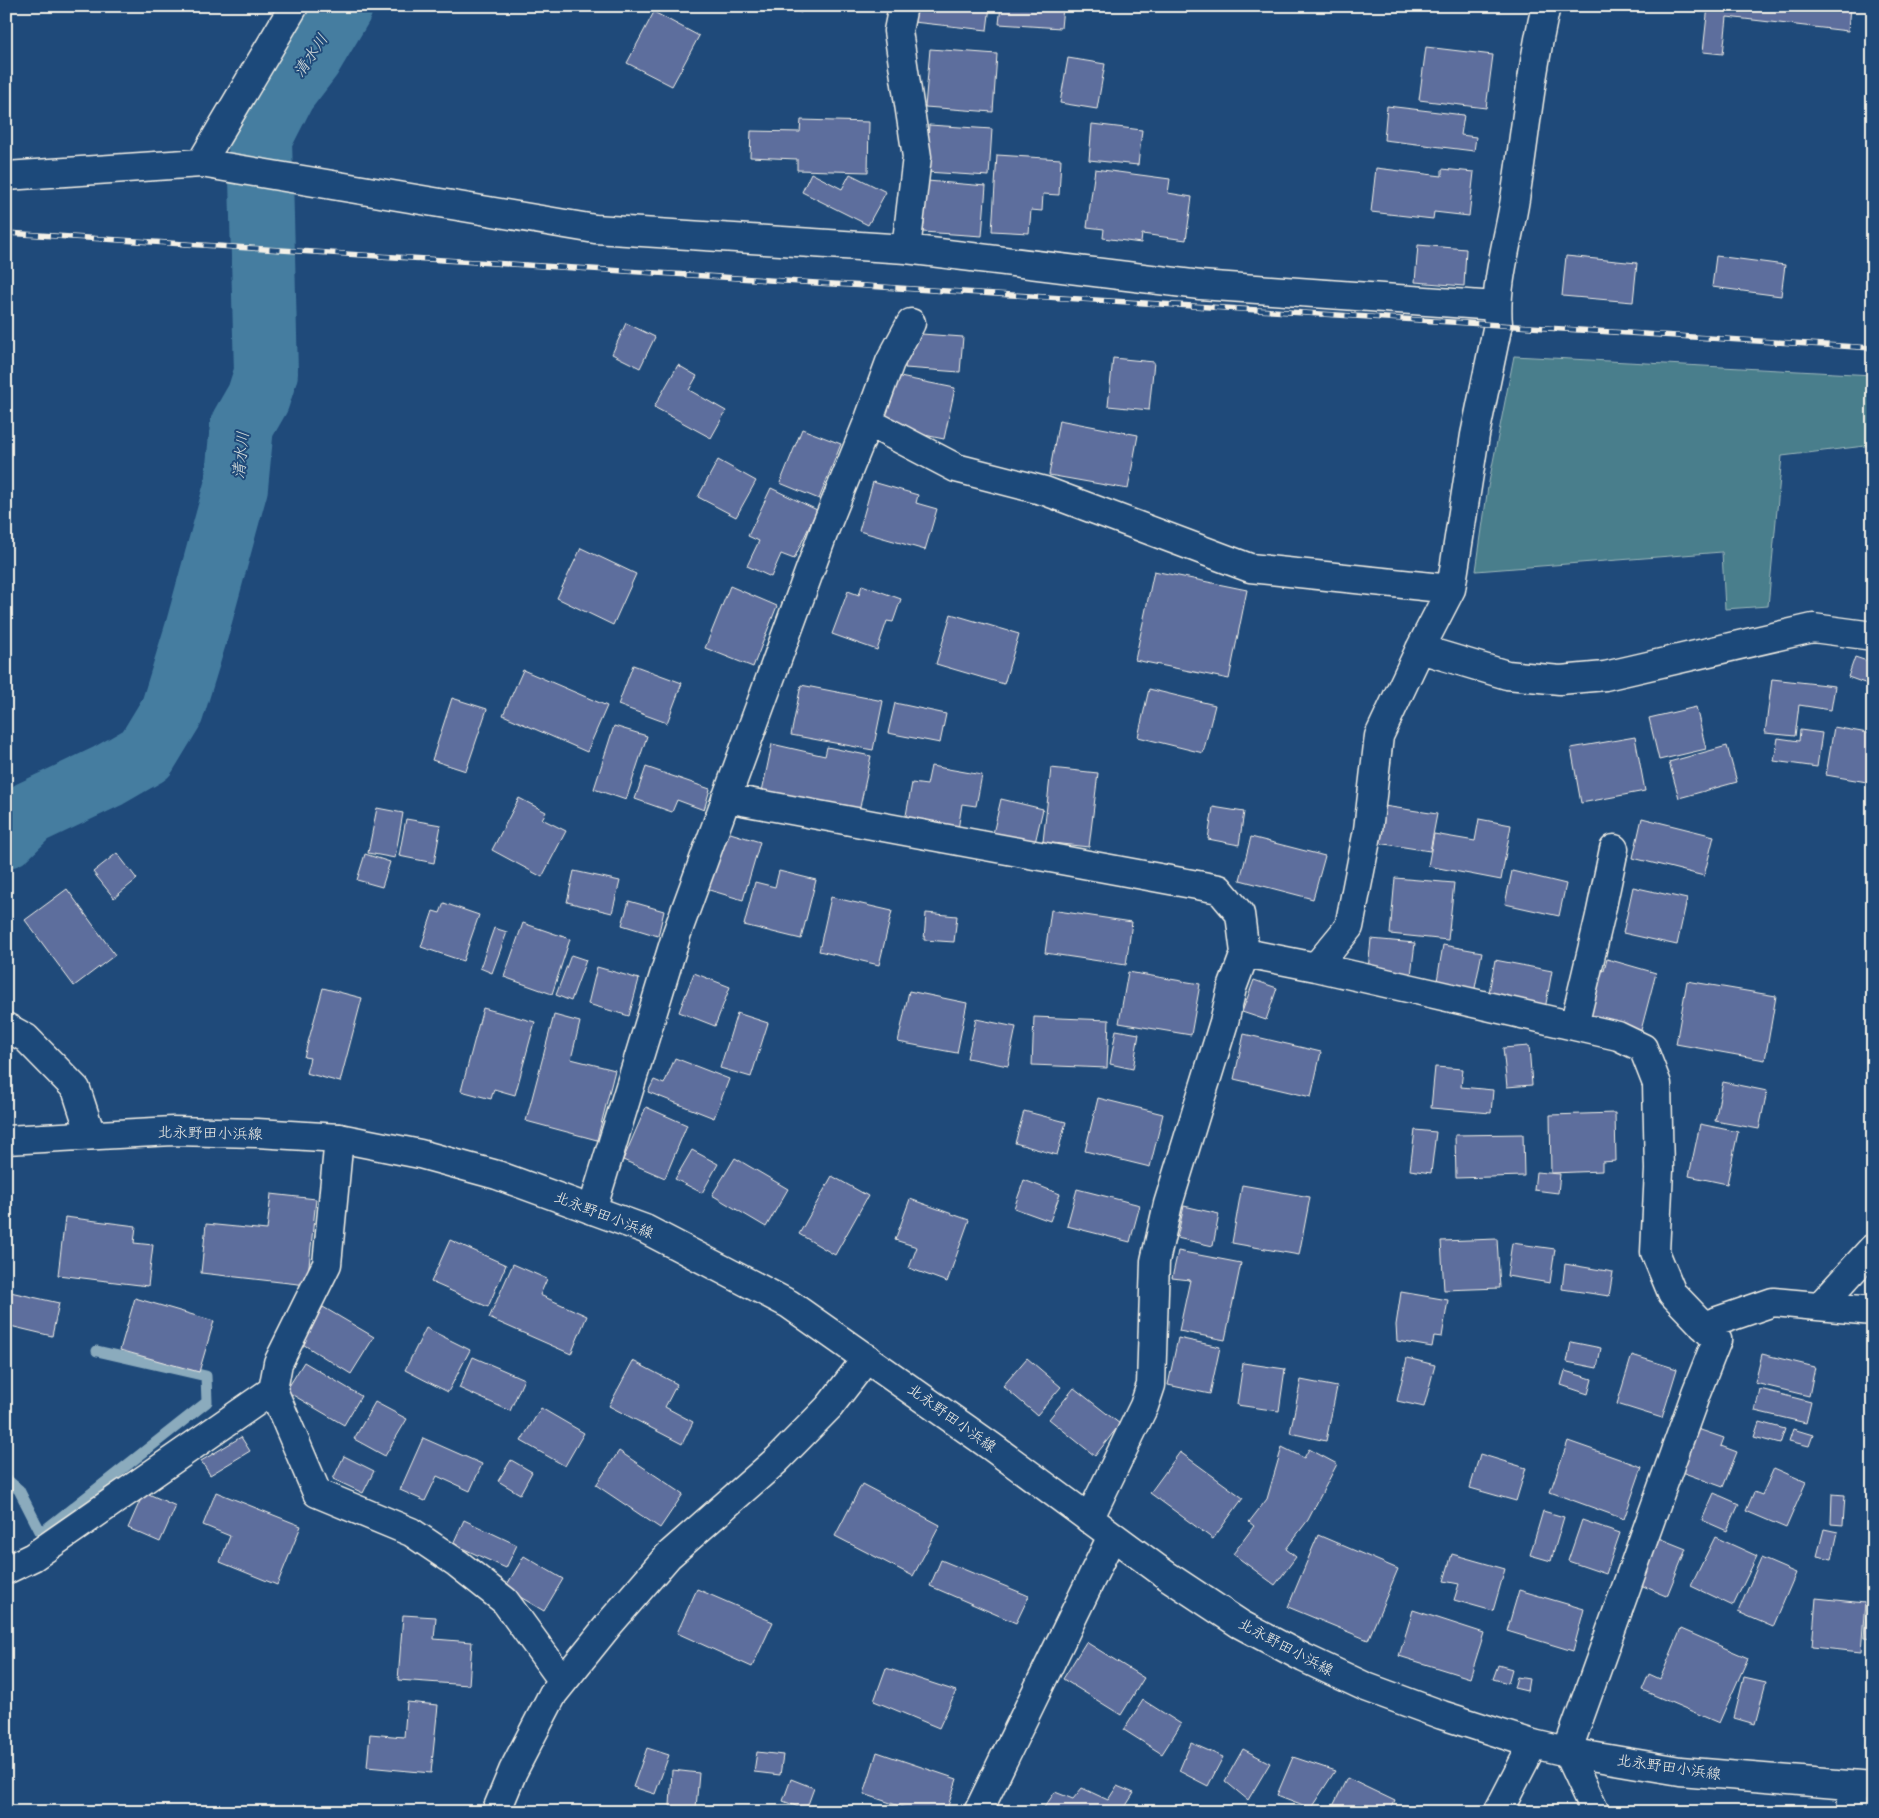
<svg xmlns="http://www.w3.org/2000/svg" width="1879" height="1818" font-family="Dekko,'Klee One',sans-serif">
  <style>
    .green { fill: #497e8c; stroke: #9eb8ba }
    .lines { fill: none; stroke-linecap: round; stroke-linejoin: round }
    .stream { stroke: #8babbd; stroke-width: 11 }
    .river { stroke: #457da0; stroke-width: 64 }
    .building { fill: #5d6e9d; stroke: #f4f1e8 }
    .minor-casing { stroke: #f4f1e8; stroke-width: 31 }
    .major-casing { stroke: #f4f1e8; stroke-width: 31 }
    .minor { stroke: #1f4a7a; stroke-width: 28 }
    .major { stroke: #1f4a7a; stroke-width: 28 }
    .rail-casing { stroke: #f4f1e8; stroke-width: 5.5 }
    .rail { stroke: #1f4a7a; stroke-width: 4; stroke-dasharray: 11; stroke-linecap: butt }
    .labels { text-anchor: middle; stroke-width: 4; stroke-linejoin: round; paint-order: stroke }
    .street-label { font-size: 15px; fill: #f4f1e8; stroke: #1f4a7a }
    .water-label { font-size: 16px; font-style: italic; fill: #dae0dd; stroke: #1f4a7a }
  </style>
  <rect width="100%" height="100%" fill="#1f4a7a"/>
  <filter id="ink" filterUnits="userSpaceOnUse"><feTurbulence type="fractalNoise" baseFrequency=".02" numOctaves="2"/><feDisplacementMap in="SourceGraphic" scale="10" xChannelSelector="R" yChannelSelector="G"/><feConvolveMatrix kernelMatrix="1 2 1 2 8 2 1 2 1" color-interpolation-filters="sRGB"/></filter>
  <g filter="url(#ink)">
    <path class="green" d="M1514,356l359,19v70l-91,11 -14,150 -43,3 -3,-57 -246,19 12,-84z"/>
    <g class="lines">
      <path class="stream" d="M6,1479l13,11 22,43 166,-131 -1,-26 -109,-25"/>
      <path class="river" d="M6,836l24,-23 78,-37 38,-22 26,-43 24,-78 40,-146 6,-61 16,-28 8,-25 -6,-234 24,-47 26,-34 31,-52"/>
    </g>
    <path class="building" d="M783,6h20l-2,7z
      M914,6h76l-3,24 -74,-8z
      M1001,6h90v3l-28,-2 -2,21 -62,-4z
      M1708,6h142l-2,25 -121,-14 -4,37 -20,-2z
      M654,12l45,24 -27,50 -45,-23z
      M1872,27h1v38h-3z
      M1426,47l67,8 -7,53 -67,-8z
      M930,49l67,5 -4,58 -68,-5z
      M1068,58l37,6 -8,45 -37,-6z
      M1387,106l77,9 -3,20 15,2 -2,14 -90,-11z
      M801,120l68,2 -1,50 -71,-2v-11l-47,-2 1,-26 49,1z
      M1092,124l50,6 -4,35 -49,-5z
      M929,125l63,4 -3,47 -63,-4z
      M997,155l64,4 -2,36 -16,-1 -1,17 -11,-1 -2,23 -37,-2z
      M1376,168l66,8v-7l32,3 -5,44 -35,-4 -1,7 -62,-7z
      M1095,169l75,10 -2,14 24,4 -6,43 -44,-6 -1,9 -38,-5 1,-9 -17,-2z
      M811,173l31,16 8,-15 36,18 -18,33 -66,-33z
      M927,181l59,5 -4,50 -59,-4z
      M1418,245l48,4 -2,37 -49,-4z
      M1566,256l71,7 -4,39 -71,-6z
      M1716,256l69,9 -4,31 -69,-9z
      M626,323l29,14 -15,31 -28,-14z
      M908,333l55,4 -3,35 -55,-4z
      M1113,358l41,4 -5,48 -41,-4z
      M678,365l19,11 -8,14 37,21 -15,27 -57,-31z
      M890,375l65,13 -11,51 -64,-13z
      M1059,420l79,15 -10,54 -79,-14z
      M802,429l39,15 -22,55 -39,-16z
      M718,460l38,21 -20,36 -38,-20z
      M873,482l45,13 -2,8 21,6 -12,41 -66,-19z
      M771,488l46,22 -23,49 -13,-5 -10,23 -24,-11 12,-25 -11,-5z
      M581,548l55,26 -23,51 -56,-27z
      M1154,571l93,19 -18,89 -94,-19z
      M862,585l39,14 -8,23 -6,-1 -10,29 -45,-16 16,-43 11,4z
      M730,586l47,20 -24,61 -48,-19z
      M951,614l68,20 -15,50 -68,-20z
      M1855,657l18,6v23l-25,-9z
      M633,665l49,18 -15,40 -49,-18z
      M523,670l84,36 -20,46 -84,-37z
      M1772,679l63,7 -4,24 -32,-5 -4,31 -30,-3z
      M801,685l82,16 -10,49 -82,-15z
      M1149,689l66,16 -12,48 -65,-16z
      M452,698l35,11 -21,62 -34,-11z
      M895,703l51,11 -6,29 -52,-10z
      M1696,707l10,42 -47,11 -10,-42z
      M614,726l33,10 -21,64 -32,-11z
      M1834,727l39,7v49l-47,-8z
      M1800,730l22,3 -5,34 -43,-6 4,-23 21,3z
      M1635,737l10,54 -64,12 -10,-55z
      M772,744l53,12 2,-9 44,9 -14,65 -97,-20z
      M1727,746l10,36 -58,16 -10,-36z
      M931,766l51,9 -6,31 -14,-2 -5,32 -53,-10 8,-43 15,2z
      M646,767l64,22 -6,21 -27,-10 -5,12 -37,-13z
      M1051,768l47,5 -9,74 -46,-5z
      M519,798l27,14 -4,7 24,12 -24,46 -50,-27z
      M1001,799l42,10 -9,38 -42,-9z
      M1384,806l53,8 -7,37 -52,-8z
      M1213,807l31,5 -5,33 -31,-6z
      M377,808l26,5 -8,45 -27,-5z
      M1642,818l72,18 -10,40 -71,-18z
      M406,819l35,6 -7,38 -35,-7z
      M1479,819l32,6 -10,55 -73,-14 6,-32 41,7z
      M717,829l43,13 -17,58 -44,-13z
      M1251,837l74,19 -12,43 -73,-19z
      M117,853l20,26 -23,19 -21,-26z
      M365,854l25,8 -8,25 -25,-7z
      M574,871l46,10 -8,32 -45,-11z
      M779,871l37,9 -15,59 -57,-14 11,-43 20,5z
      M1512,871l54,13 -7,32 -54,-12z
      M1395,878l59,5 -6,57 -58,-6z
      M1633,887l54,12 -10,46 -54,-12z
      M67,889l48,66 -41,31 -49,-66z
      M831,897l61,14 -13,54 -60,-14z
      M629,901l35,10 -6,25 -36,-11z
      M444,903l35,12 -16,46 -42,-14 12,-36 7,2z
      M1051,910l81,12 -6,43 -81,-12z
      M926,913l31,3 -3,26 -30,-2z
      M523,923l47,16 -18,55 -48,-17z
      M494,928l13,4 -15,41 -12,-5z
      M1371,939l44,4 -4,32 -43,-5z
      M1443,945l39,7 -8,41 -38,-6z
      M571,955l15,5 -15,41 -15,-6z
      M1607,959l49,14 -16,61 -59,-16 12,-50 11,3z
      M1495,960l57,11 -7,38 -57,-11z
      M597,967l42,12 -10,37 -41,-12z
      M1128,972l72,12 -9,51 -72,-12z
      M694,973l36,14 -15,39 -36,-14z
      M1254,980l23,8 -11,32 -24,-8z
      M1687,981l89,15 -11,64 -89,-16z
      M323,988l39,10 -22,84 -34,-9 4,-15 -6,-1z
      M909,991l58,12 -10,50 -59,-11z
      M483,1008l52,14 -20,73 -21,-6 -3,10 -30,-8z
      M737,1013l31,10 -17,54 -31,-9z
      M554,1015l26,7 -9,37 44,11 -18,70 -71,-19z
      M1034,1017l75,3 -2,48 -75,-3z
      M976,1019l40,8 -8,39 -41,-8z
      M1116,1030l23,4 -6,35 -23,-5z
      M1244,1034l77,18 -10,45 -77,-18z
      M1529,1046l3,39 -25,2 -4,-39z
      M675,1058l54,21 -15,39 -66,-26 6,-12 10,4z
      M1435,1067l28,2 -2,18 32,3 -2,23 -60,-5z
      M1723,1082l44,9 -8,38 -44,-8z
      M1098,1098l65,16 -13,53 -65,-16z
      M646,1107l41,18 -22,53 -42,-18z
      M1024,1111l42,11 -9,33 -42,-12z
      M1615,1113l1,48 -14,1v9l-51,2 -1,-58z
      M1700,1124l38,8 -11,52 -38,-8z
      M1415,1130l21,2 -5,41 -21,-3z
      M1523,1134l1,42 -68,2 -1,-43z
      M692,1150l26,14 -16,29 -27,-14z
      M735,1158l53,31 -22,38 -54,-32z
      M1536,1172l24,2 -2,19 -24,-3z
      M832,1176l36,20 -33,59 -36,-21z
      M1024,1180l36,14 -10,27 -36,-13z
      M1242,1185l68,12 -11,58 -67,-12z
      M1077,1189l63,16 -10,37 -63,-16z
      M271,1194l45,5 -9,86 -106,-12 5,-49 61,6z
      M910,1199l59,21 -22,62 -38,-14 8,-21 -22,-7z
      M1184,1206l35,8 -6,32 -36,-8z
      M65,1217l71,9 -2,17 19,2 -5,41 -90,-11z
      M1497,1239l3,49 -56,2 -3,-49z
      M450,1240l56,25 -18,42 -57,-25z
      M1512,1243l43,6 -5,34 -43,-7z
      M1178,1251l63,12 -16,77 -46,-9 11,-51 -18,-2z
      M513,1264l34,15 -7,16 47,21 -16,38 -82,-36z
      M1565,1264l48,8 -4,24 -47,-7z
      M6,1291l53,12 -7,33 -46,-11z
      M1401,1292l47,8 -6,37 -8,-1 -2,11 -35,-6 -1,-16z
      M135,1298l79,23 -15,51 -79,-22z
      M323,1307l51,30 -23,37 -50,-31z
      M426,1328l44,22 -22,42 -43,-22z
      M1178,1338l42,9 -10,47 -42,-9z
      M1571,1342l30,6 -4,20 -30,-6z
      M1762,1354l53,13 -6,29 -54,-13z
      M1632,1355l45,14 -15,49 -45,-14z
      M473,1357l51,22 -14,32 -51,-23z
      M1027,1358l34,29 -24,28 -34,-29z
      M1407,1358l28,7 -11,42 -27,-6z
      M633,1361l44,23 -12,23 28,15 -11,22 -73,-38z
      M304,1362l57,34 -17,29 -58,-34z
      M1243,1363l42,6 -6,42 -42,-6z
      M1565,1371l27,8 -4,15 -27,-9z
      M1301,1380l36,7 -11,54 -36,-8z
      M1074,1388l46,36 -25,32 -46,-37z
      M1760,1389l51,13 -5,21 -51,-12z
      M375,1402l32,17 -22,37 -31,-17z
      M541,1408l43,25 -19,33 -44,-25z
      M1759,1422l26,7 -5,15 -26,-7z
      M1689,1426l35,12 -3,8 16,6 -14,35 -50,-18z
      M1793,1429l20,6 -4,11 -20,-5z
      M241,1437l9,14 -40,24 -9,-14z
      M423,1438l59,26 -12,27 -33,-15 -12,25 -25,-11z
      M1568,1441l74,26 -18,52 -74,-27z
      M1282,1447l22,11 5,-9 28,15 -29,56 -22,29 10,8 -21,28 -42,-31 21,-28 -5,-4 18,-23z
      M619,1451l64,43 -23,34 -64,-43z
      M1180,1452l63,46 -30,41 -63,-46z
      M1480,1454l46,14 -10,33 -46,-13z
      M344,1456l30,15 -11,22 -30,-14z
      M511,1460l21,12 -12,22 -22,-13z
      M1774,1468l32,14 -20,46 -40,-17 8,-19 8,3z
      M862,1484l78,41 -27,51 -78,-40z
      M144,1492l32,14 -16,36 -32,-14z
      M216,1492l85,34 -24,59 -57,-23 10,-26 -27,-11z
      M1714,1493l25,11 -12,27 -25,-11z
      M1832,1494l13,1 -2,30 -12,-1z
      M1543,1511l21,6 -13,44 -21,-6z
      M464,1520l53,25 -11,23 -53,-24z
      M1582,1520l38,13 -14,41 -38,-13z
      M1824,1529l14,3 -6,27 -15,-3z
      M1318,1535l80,34 -30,71 -80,-33z
      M1651,1535l35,14 -19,47 -36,-15z
      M1715,1537l42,19 -24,50 -42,-20z
      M1452,1554l53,15 -12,42 -39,-11 5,-16 -15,-3z
      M524,1556l39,23 -19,32 -39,-23z
      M1761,1558l35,15 -23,54 -35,-15z
      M941,1560l88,36 -13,27 -86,-37z
      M697,1589l76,33 -21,45 -75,-34z
      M1519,1590l65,19 -11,42 -66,-20z
      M1816,1598l49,5 -4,49 -49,-5z
      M1413,1610l71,23 -14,45 -71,-22z
      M1866,1614l7,1v24l-9,-1z
      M403,1615l33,2 -2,22 38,3 -3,43 -71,-5z
      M1681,1629l67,29 -29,65 -77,-33 7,-16 11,5z
      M1086,1642l58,36 -23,37 -58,-36z
      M1498,1665l14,4 -4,14 -15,-4z
      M886,1668l70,23 -17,37 -65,-27z
      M1517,1677l12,2 -2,12 -13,-3z
      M1744,1677l22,5 -11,42 -21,-6z
      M1143,1700l38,24 -19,30 -38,-24z
      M407,1702l31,3 -7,68 -64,-6 3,-33 34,3z
      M1191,1743l32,14 -15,29 -29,-15z
      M647,1748l22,7 -14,39 -22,-7z
      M1243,1749l27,14 -22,37 -23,-19z
      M757,1752l26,3 -3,20 -26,-3z
      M877,1752l80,27 -11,33h-29l-53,-18z
      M1293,1757l42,14 -24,37 -34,-13z
      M672,1770l27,3 -3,35 -26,-2z
      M1347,1778l48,23 -5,11h-60z
      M791,1779l23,9 -8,22 -23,-9z
      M1117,1786l17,7 -12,19h-81l14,-20 18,7 9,-11 26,12z"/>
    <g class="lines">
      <defs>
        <path id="minor" d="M903,6l-5,25 19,126 -11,92
          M201,163l93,-157
          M6,176l195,-13 394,66 311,20 294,36 296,21
          M868,422l88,46 89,23 205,77 201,21
          M1420,649l87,26 53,5 45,-4 208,-48 60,8
          M726,798l493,91 21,25 5,39 -13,35 -8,34 -56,182 -13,57 -4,124 -7,21 -55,113
          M1245,953l71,14 302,69 25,12 14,36 2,86 -4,82 17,41 45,47 -21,53 -129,359 28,60
          M1316,967l33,-40 19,-97 11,-94 41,-87 31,-60 24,-154 23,-111c-4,-39 11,-86 17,-125 10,-64 16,-129 31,-193
          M1574,1026l26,-110 14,-67
          M6,1027l20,11 50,51 15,46
          M339,1138l-12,126 -49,99 -5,27 44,103 94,39 46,31 48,38 58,80
          M592,1210l85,-277 149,-407 42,-104 22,-60 21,-39
          M1820,1306l53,-58
          M1703,1326l70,-24 100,9
          M6,1570l27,-13 240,-167
          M1850,1787l3,25
          M496,1812l17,-41 40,-77 58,-72 57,-66 109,-96 52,-53 38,-49
          M978,1812l134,-276
          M1498,1812l35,-68"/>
        <path id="major" d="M6,1140l167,-9 84,2 82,5 81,16 77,21 148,54 144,75 203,143 174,128 74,49 64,34 62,29 76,28 91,29 34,8 113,19 193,16"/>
      </defs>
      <use href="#minor" class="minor-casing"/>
      <use href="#major" class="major-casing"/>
      <use href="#minor" class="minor"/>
      <use href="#major" class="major"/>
      <defs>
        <path id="rail" d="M6,233l1867,115"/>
      </defs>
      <use href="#rail" class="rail-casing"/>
      <use href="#rail" class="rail"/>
    </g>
  </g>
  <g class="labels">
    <g class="street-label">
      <text transform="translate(210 1133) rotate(1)" y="5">北永野田小浜線</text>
      <text transform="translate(604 1215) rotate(21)" y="5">北永野田小浜線</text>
      <text transform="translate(952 1418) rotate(36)" y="5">北永野田小浜線</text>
      <text transform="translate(1286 1647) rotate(28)" y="5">北永野田小浜線</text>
      <text transform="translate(1669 1767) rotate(8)" y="5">北永野田小浜線</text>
    </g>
    <g class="water-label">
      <text transform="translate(310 55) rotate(-56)" y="6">清水川</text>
      <text transform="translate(240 455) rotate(-84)" y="6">清水川</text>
    </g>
  </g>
  <rect width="1879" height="1818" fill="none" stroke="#1f4a7a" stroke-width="25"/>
  <rect x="12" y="12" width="1854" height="1793" fill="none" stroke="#f4f1e8" stroke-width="2" filter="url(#ink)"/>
</svg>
